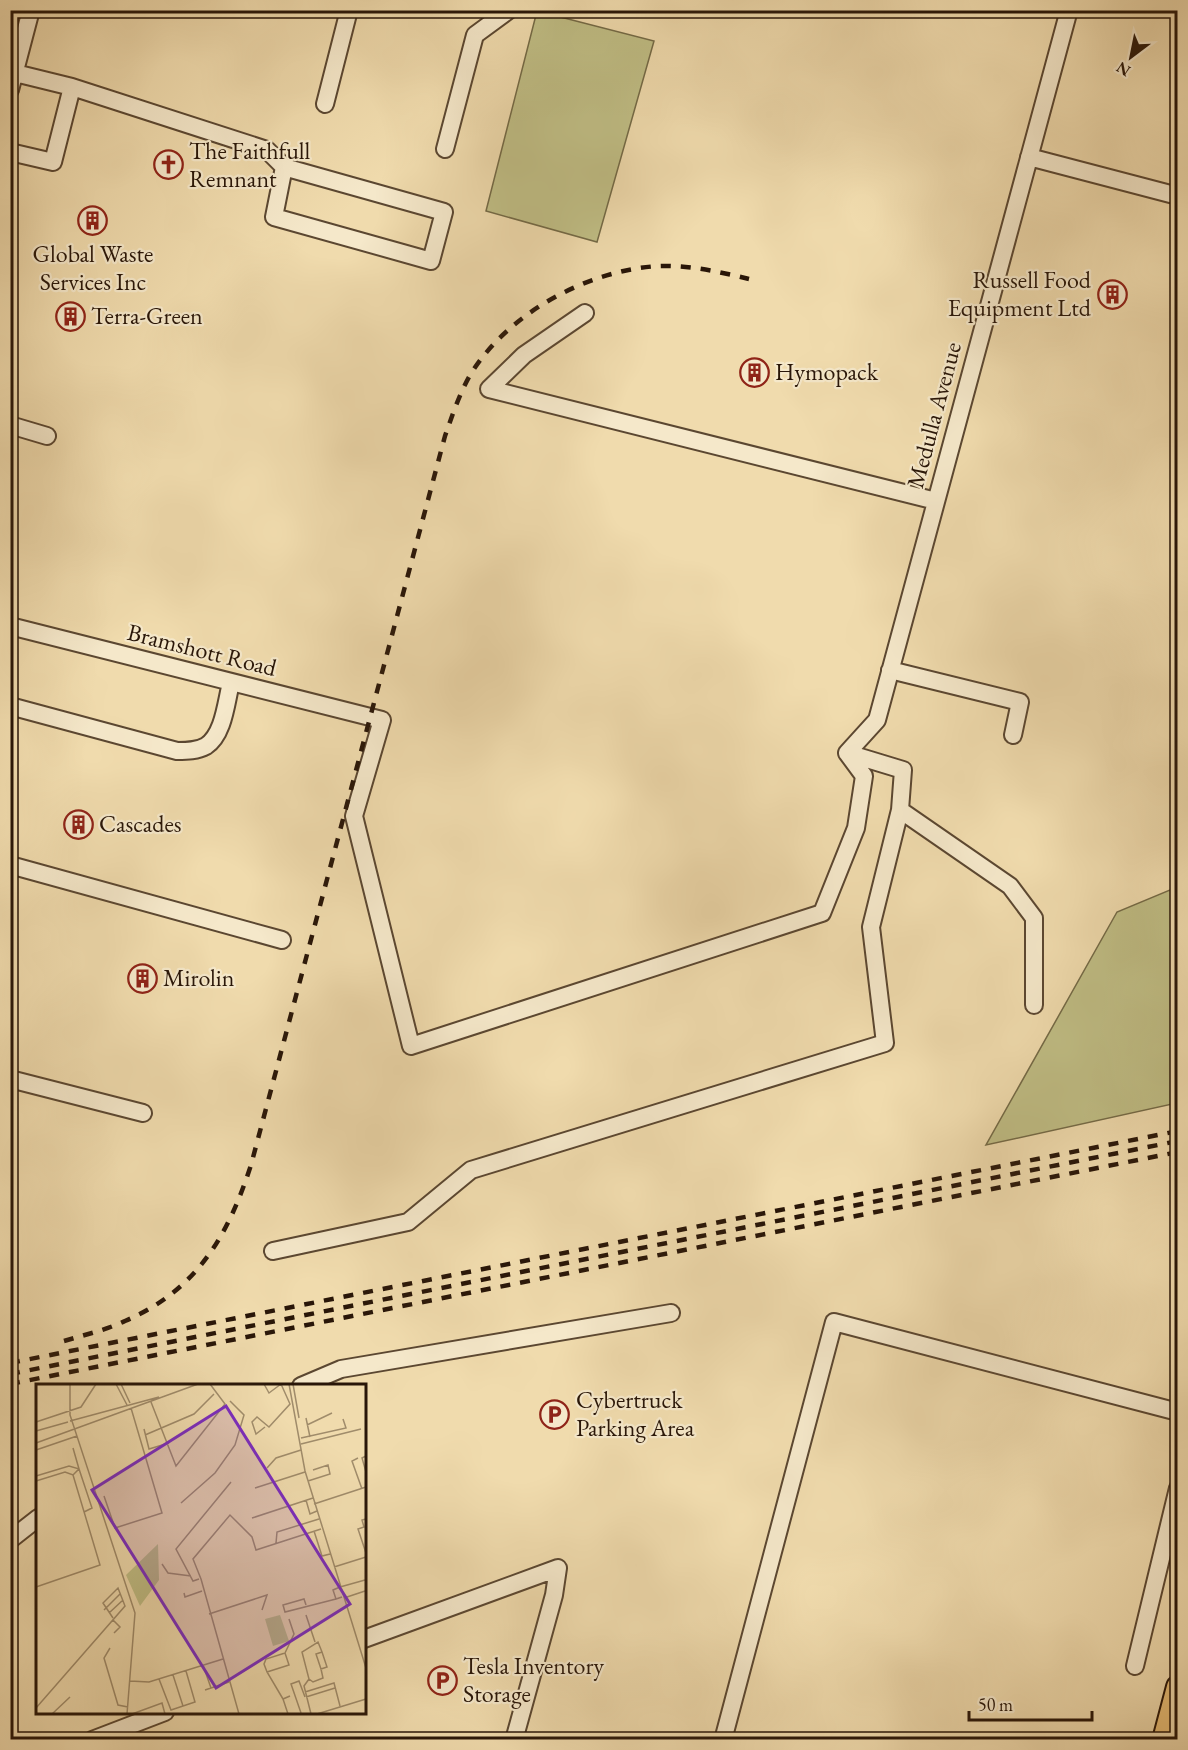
<svg xmlns="http://www.w3.org/2000/svg" width="1188" height="1750" font-family="'EB Garamond',serif">
  <style>
    .green { fill: #c0be85; stroke: #746a46; stroke-width: 1.5 }
    .lines { fill: none; stroke-linecap: round; stroke-linejoin: round }
    .minor-casing { stroke: #5b4731; stroke-width: 20 }
    .major-casing { stroke: #291608; stroke-width: 26 }
    .minor { stroke: #f5e8ca; stroke-width: 16 }
    .major { stroke: #e8be76; stroke-width: 22 }
    .rail { stroke: #291608; stroke-width: 4.5; stroke-dasharray: 10 10; stroke-linecap: butt }
    .labels { text-anchor: middle; stroke-width: 4.5; stroke-linejoin: round; paint-order: stroke }
    .poi-label { font-size: 24px; fill: #291608; stroke: #f5e8ca; text-anchor: start }
    .street-label { font-size: 24px; fill: #291608; stroke: #f5e8ca }
    .inset-road { fill: none; stroke: #a08c6b; stroke-width: 1.5 }
    .view { fill: #7b2cbf; fill-opacity: 0.15; stroke: #7b2cbf; stroke-width: 3 }
    .inset-edge { fill: none; stroke: #291608; stroke-width: 3 }
  </style>
  <rect width="100%" height="100%" fill="#f0dbad"/>
  <filter id="stains"><feTurbulence type="fractalNoise" baseFrequency=".00333" numOctaves="4"/><feColorMatrix values="0 0 0 0 .2 0 0 0 0 .09 0 0 0 0 .02 0 0 0 .5 -.17"/></filter>
  <radialGradient id="worn" r=".72"><stop offset=".6" stop-color="#630" stop-opacity="0"/><stop offset="1" stop-color="#630" stop-opacity=".3"/></radialGradient>
  <path class="green" d="M537,11l117,30 -57,201 -111,-31z
    M1177,887v216l-191,42 131,-233z"/>
  <g class="lines">
    <defs>
      <path id="minor" d="M72,87l195,63 17,17 160,45 -13,49 -157,-44 10,-50
        M10,90l21,-80
        M325,104l24,-94
        M445,149l30,-114 34,-25
        M10,152l43,10 19,-75 -57,-14
        M1029,157l149,39
        M585,313l-61,42 -35,34 447,112
        M10,425l37,11
        M10,626l372,94 -28,96 57,230 411,-133 34,-85 8,-52 -17,-23
        M890,670l130,32 -7,33
        M10,706l167,45c10,0 20,0 29,-5 18,-12 20,-44 25,-63
        M847,753l30,-33 192,-710
        M900,810l110,76 24,32v87
        M10,865l272,75
        M10,1079l133,34
        M273,1251l135,-29 63,-52 414,-127 -14,-116 29,-117 3,-40 -56,-17
        M301,1386l40,-17 330,-56
        M10,1540l28,-22
        M364,1639l194,-71 -4,27 -40,145
        M1135,1666l43,-178
        M92,1740l73,-28
        M723,1740l111,-418 344,90"/>
      <path id="major" d="M1164,1740l14,-53"/>
    </defs>
    <use href="#minor" class="minor-casing"/>
    <use href="#major" class="major-casing"/>
    <use href="#minor" class="minor"/>
    <use href="#major" class="major"/>
    <path class="rail" d="M64,1341c20,-6 42,-11 61,-20 72,-31 103,-85 126,-156l194,-729c7,-20 14,-41 24,-59 37,-63 118,-107 190,-111 31,-1 61,6 90,13
      M10,1363l1168,-232
      M10,1374l1168,-233
      M10,1384l1168,-232"/>
  </g>
  <defs>
    <symbol id="church-ring" viewBox="-11 -11 22 22"><circle r="9.5" fill="#f5e8ca" stroke="#8f2418" stroke-width="1.5"/><path d="M-1.2-6h2.4v3.5h3.3v2.4h-3.3V6h-2.4V-.1h-3.3v-2.4h3.3Z" fill="#8f2418"/></symbol>
    <symbol id="building-ring" viewBox="-11 -11 22 22"><circle r="9.5" fill="#f5e8ca" stroke="#8f2418" stroke-width="1.5"/><path d="M-4-6H4V6H1V3H-1V6H-4ZM-2.5-4.3h1.7v1.8h-1.7ZM.8-4.3h1.7v1.8H.8ZM-2.5-1h1.7V.8h-1.7ZM.8-1h1.7V.8H.8Z" fill="#8f2418"/></symbol>
    <symbol id="parking-ring" viewBox="-11 -11 22 22"><circle r="9.5" fill="#f5e8ca" stroke="#8f2418" stroke-width="1.5"/><path d="M-3.5-5.5H1a3.5 3.5 0 0 1 0 7H-1V5.5H-3.5ZM-1-3.4V-.6H.8a1.4 1.4 0 0 0 0-2.8Z" fill="#8f2418"/></symbol>
  </defs>
  <g fill-rule="evenodd">
    <use href="#church-ring" x="152" y="148" width="33" height="33"/>
    <use href="#building-ring" x="76" y="204" width="33" height="33"/>
    <use href="#building-ring" x="1096" y="278" width="33" height="33"/>
    <use href="#building-ring" x="54" y="300" width="33" height="33"/>
    <use href="#building-ring" x="738" y="356" width="33" height="33"/>
    <use href="#building-ring" x="62" y="808" width="33" height="33"/>
    <use href="#building-ring" x="126" y="962" width="33" height="33"/>
    <use href="#parking-ring" x="538" y="1398" width="33" height="33"/>
    <use href="#parking-ring" x="426" y="1664" width="33" height="33"/>
  </g>
  <g class="labels">
    <g class="poi-label">
      <text x="189" y="159">The Faithfull<tspan x="189" dy="28">Remnant</tspan></text>
      <text x="93" y="262" text-anchor="middle">Global Waste<tspan x="93" dy="28">Services Inc</tspan></text>
      <text x="1091" y="288" text-anchor="end">Russell Food<tspan x="1091" dy="28">Equipment Ltd</tspan></text>
      <text x="91" y="324">Terra-Green</text>
      <text x="775" y="380">Hymopack</text>
      <text x="99" y="832">Cascades</text>
      <text x="163" y="986">Mirolin</text>
      <text x="576" y="1408">Cybertruck<tspan x="576" dy="28">Parking Area</tspan></text>
      <text x="463" y="1674">Tesla Inventory<tspan x="463" dy="28">Storage</tspan></text>
    </g>
    <g class="street-label">
      <text transform="translate(934 415) rotate(-75)" y="8">Medulla Avenue</text>
      <text transform="translate(202 650) rotate(14)" y="8">Bramshott Road</text>
    </g>
  </g>
  <g transform="translate(36 1384)">
    <rect width="330" height="330" fill="#f0dbad"/>
    <path d="M122,160l1,36 -19,26 -14,-31zM244,231l9,26 -16,5 -8,-27z" fill="#c0be85"/>
    <path class="inset-road" d="M34,0v31l65,198 -8,101M80,0l11,21M85,0l9,19M228,0l5,9 12,-9M253,0l16,87 61,197M257,0l6,34M115,18l25,64 49,-62 -15,-20M270,34l4,19M34,37l89,-24M0,38l45,-15 15,-23M271,41l25,-12M229,43l-9,7 -4,-12 5,-5 12,10 21,-23 -9,-20M108,45l5,20 20,-6M0,47l32,-9M109,51l49,-21 20,-20M265,54l45,-10 -3,-9M0,59l162,-59M265,60l60,-15M0,66l41,-14M330,72l-4,2 4,14M322,74l-6,3 10,28M231,84l9,-10 25,-8M0,92l33,-10 10,3 -6,-21M0,97l29,-9 8,3 6,-6 13,39 -8,4M272,97l22,-7 -2,-9 -15,5M219,104l50,-16M68,112l11,32 47,-15 -31,-105M270,116l4,14 7,-3M145,119l34,-30 20,-28 9,-30 -14,-14M278,120l52,-17M216,134l61,-20M330,135l-4,1 2,7 -6,2 8,24M278,147l8,25 8,-2M240,159l1,-11 42,-13M126,180l6,9 23,3M298,183l32,-10M163,195l-6,2 -17,-32 55,-67M165,195l-8,-20 37,-44 22,22 4,13 65,-21M165,195l38,135M0,203l64,-22 -27,-90M304,203l-7,3 3,9 6,-2M304,203l25,-7M148,209l1,4 17,-6M308,214l21,-7M270,221l-2,-6 -21,6 2,7 51,-13M68,226l16,-16M73,229l14,-13M173,230l58,-19 -5,15M270,231l9,27M77,236l7,7 -6,6M74,264l-6,10 14,47 10,2M249,269l9,-19 -5,-15M167,281l8,23M231,288l22,-7 -4,-12 -19,6 -2,5 3,8 16,27M123,295l12,31 12,-4 -10,-31M273,295l4,3 10,-4 -2,-9M94,297l19,1 74,-23M169,306l24,-8M269,308l29,-9 6,23M270,313l29,-9M147,322l12,-4 -9,-31M0,324l89,-102 -7,-18 -15,15 10,15M265,329l-10,-29 8,-3 6,16M16,330l18,-17M96,330l30,-11 3,11M252,330l-5,-15 7,-3M275,330l-7,-28 5,-7 -7,-27 16,-10 4,10 5,15 -6,2 -5,-15 6,-2M281,330l49,-15"/>
    <path class="view" d="M190,22l124,198 -134,84 -124,-198z"/>
    <rect width="330" height="330" class="inset-edge"/>
  </g>
  <rect width="1188" height="1750" fill="none" stroke="#f0dbad" stroke-width="36"/>
  <rect x="12" y="12" width="1164" height="1726" fill="none" stroke="#291608" stroke-width="3"/>
  <rect x="18" y="18" width="1152" height="1714" fill="none" stroke="#291608" stroke-width="1.5"/>
  <g transform="translate(1131 57) rotate(212)" stroke="#f5e8ca" stroke-width="4.5" paint-order="stroke">
  <path d="M0-4.5L10 22L0 15L-10 22Z" fill="#291608"/>
  <text y="-9" font-size="16" font-weight="bold" text-anchor="middle" fill="#291608">N</text>
  </g>
  <path d="M969 1711v9h123v-9" fill="none" stroke="#291608" stroke-width="3"/>
  <text x="978" y="1711" font-size="18" fill="#291608" stroke="#f5e8ca" stroke-width="4.5" paint-order="stroke">50 m</text>
  <rect width="100%" height="100%" filter="url(#stains)"/>
  <rect width="100%" height="100%" fill="url(#worn)"/>
</svg>
